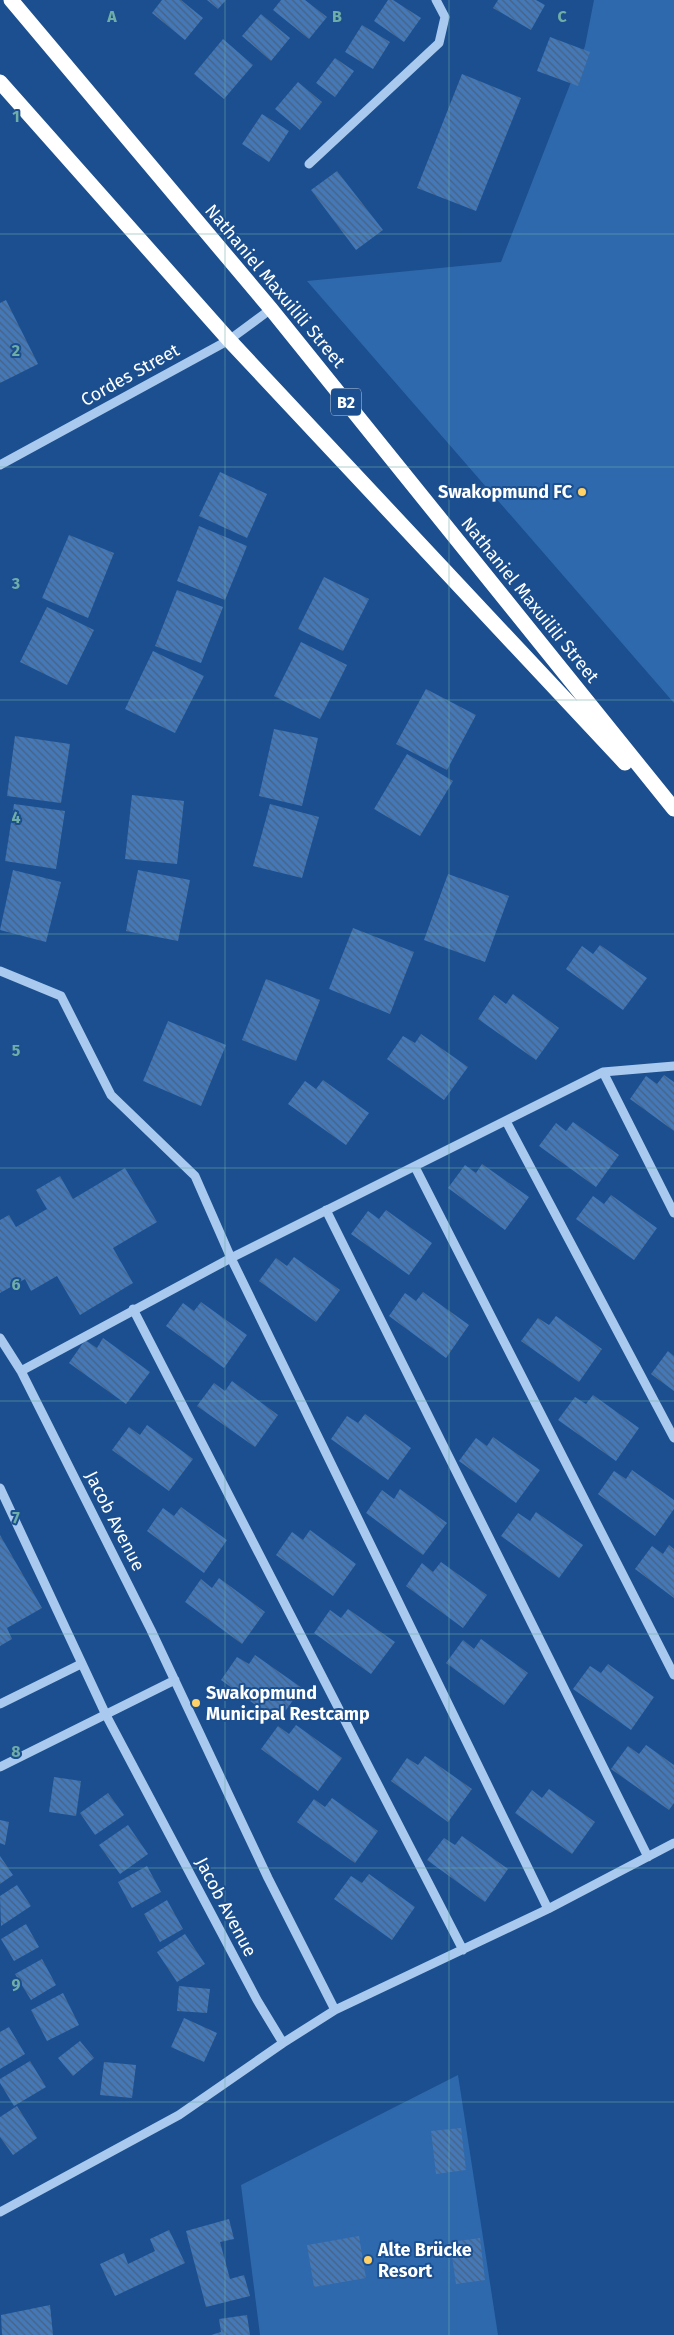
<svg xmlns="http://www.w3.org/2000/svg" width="674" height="2335" font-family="'Fira Sans',sans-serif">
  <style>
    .park { fill: #2e69ad }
    .building { fill: url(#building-back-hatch) }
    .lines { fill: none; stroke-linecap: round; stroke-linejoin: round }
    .minor { stroke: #a9c9ee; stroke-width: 9 }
    .highway { stroke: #fff; stroke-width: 15 }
    .grid { fill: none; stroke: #6fada8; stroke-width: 1; stroke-opacity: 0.55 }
    .poi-dot { fill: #ffd166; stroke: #1b4f8f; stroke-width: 2 }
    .labels { text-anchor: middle; stroke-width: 4; stroke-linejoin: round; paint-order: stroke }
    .shield { fill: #1b4f8f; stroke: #bbcadd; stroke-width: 1 }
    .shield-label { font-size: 16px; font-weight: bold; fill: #fff }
    .street-label { font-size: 18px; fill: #fff; stroke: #1b4f8f }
    .poi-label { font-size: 18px; font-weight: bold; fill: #fff; stroke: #1b4f8f; text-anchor: start }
    .grid-label { font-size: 16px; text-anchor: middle; font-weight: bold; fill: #6fada8; stroke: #1b4f8f; stroke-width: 4; stroke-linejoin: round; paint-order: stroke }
  </style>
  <defs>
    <pattern id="building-back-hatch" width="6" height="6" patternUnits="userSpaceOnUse" patternTransform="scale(1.25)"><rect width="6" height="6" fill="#4478b7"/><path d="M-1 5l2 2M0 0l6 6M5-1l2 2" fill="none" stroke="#486282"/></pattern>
  </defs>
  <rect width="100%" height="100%" fill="#1b4f8f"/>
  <path class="park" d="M594,0h80v703l-367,-422 194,-19 84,-216z
    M458,2075l40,260h-238l-19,-150z"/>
  <path class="building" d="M162,0h19l22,18 -18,22 -33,-27z
    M207,0h19l-8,9z
    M281,0h24l22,17 -18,22 -36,-29z
    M388,0h5l28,18 -17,24 -30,-21z
    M498,0h38l9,5 -14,25 -38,-22z
    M261,14l29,24 -19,23 -29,-25z
    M362,25l28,17 -17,27 -28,-17z
    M550,37l40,15 -12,34 -41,-15z
    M223,39l30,26 -29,34 -30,-25z
    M335,58l19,13 -19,26 -19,-14z
    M462,74l59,24 -45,113 -59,-23z
    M298,82l24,20 -22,28 -25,-21z
    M262,114l27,17 -20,31 -27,-18z
    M337,171l46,59 -27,20 -45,-60z
    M6,300l32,64 -38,19v-80z
    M220,472l47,22 -20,44 -48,-22z
    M199,526l48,20 -22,54 -48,-19z
    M69,535l45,18 -26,65 -46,-20z
    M324,577l45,22 -26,52 -45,-22z
    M177,590l46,17 -22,56 -46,-17z
    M47,607l47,23 -27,55 -47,-23z
    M301,642l46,23 -27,54 -46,-23z
    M153,651l51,25 -29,57 -50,-24z
    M426,689l50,26 -29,55 -51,-26z
    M274,729l44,9 -16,68 -43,-10z
    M15,736l55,8 -9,59 -54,-7z
    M407,754l46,27 -33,55 -46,-27z
    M132,795l52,6 -7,63 -52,-5z
    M14,804l51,7 -9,58 -51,-8z
    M270,804l49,13 -17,61 -49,-12z
    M13,870l48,12 -15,60 -46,-12z
    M138,870l52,10 -12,61 -52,-10z
    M448,874l61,22 -24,66 -61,-22z
    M353,928l61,24 -24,62 -61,-25z
    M600,945l47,33 -24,32 -57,-41 16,-23 11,8z
    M266,979l54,21 -24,61 -54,-21z
    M513,994l46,34 -23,32 -58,-41 16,-24 12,9z
    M168,1021l58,24 -25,61 -58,-25z
    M421,1034l47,33 -24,33 -57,-41 16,-23 12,7z
    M664,1075l10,7v49l-44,-32 16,-23 11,8z
    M323,1080l46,33 -23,32 -58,-41 17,-23 11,8z
    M573,1122l46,33 -23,32 -57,-41 17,-23 10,8z
    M482,1164l47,33 -24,33 -57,-42 17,-23 11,8z
    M125,1168l32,54 -44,26 20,35 -53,32 -23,-39 -26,15 -6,-12 -25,14v-73l9,-5 7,12 31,-18 -11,-19 24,-14 13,23z
    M611,1195l46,33 -23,32 -58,-41 17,-23 11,8z
    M386,1210l46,33 -23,32 -58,-41 17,-23 11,8z
    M294,1257l46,33 -24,32 -57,-41 17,-23 11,8z
    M423,1292l46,33 -23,33 -57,-42 16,-23 11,8z
    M201,1302l46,33 -23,33 -58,-42 17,-23 11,8z
    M556,1316l46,33 -23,33 -58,-41 17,-23 11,7z
    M103,1338l47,34 -24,32 -57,-41 16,-23 12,8z
    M668,1351l6,5v35l-23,-17z
    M232,1381l46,34 -23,32 -58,-41 17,-23 11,8z
    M593,1395l46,33 -23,33 -58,-41 17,-23 11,7z
    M365,1414l46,34 -23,32 -57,-41 16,-23 11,7z
    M147,1425l46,34 -24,32 -57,-41 17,-23 11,8z
    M493,1437l47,33 -24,33 -57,-42 17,-23 11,8z
    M632,1470l42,30v9l-19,27 -57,-42 16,-23 12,8z
    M400,1489l47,34 -24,32 -57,-42 16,-23 12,9z
    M181,1507l46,33 -23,33 -57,-42 16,-23 11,8z
    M536,1512l47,33 -24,33 -58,-42 17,-23 12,8z
    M310,1530l46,34 -23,32 -57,-41 16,-23 11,8z
    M0,1535l42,73 -35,20 5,11 -12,7z
    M669,1545l5,4v49l-39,-29 17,-23 11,8z
    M441,1562l46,33 -24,33 -57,-42 16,-23 11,9z
    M219,1578l46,34 -23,32 -57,-42 16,-23 11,9z
    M348,1609l47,33 -24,32 -57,-41 16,-23 11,8z
    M481,1639l47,34 -24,32 -58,-42 17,-23 11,9z
    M255,1655l47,33 -24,33 -57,-41 16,-23 12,7z
    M608,1664l46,33 -23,33 -58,-41 17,-23 11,7z
    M296,1725l46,33 -24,33 -57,-42 17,-23 11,8z
    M646,1745l28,20v38l-5,7 -58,-41 17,-23 11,8z
    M425,1756l47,33 -24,33 -57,-41 16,-23 11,7z
    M54,1777l27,4 -5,35 -27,-4z
    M549,1789l46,33 -23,32 -57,-41 17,-23 10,8z
    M108,1793l16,22 -29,20 -15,-22z
    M332,1798l46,33 -23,32 -58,-41 17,-23 11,8z
    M0,1820l9,2 -4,23 -5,-2z
    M128,1825l20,29 -28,20 -21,-29z
    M462,1836l46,33 -23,33 -58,-42 17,-22 11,7z
    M0,1856l13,19 -13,9z
    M147,1866l14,26 -29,16 -14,-26z
    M369,1874l46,33 -23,33 -58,-41 17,-23 11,7z
    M17,1885l14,21 -30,20 -1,-30z
    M167,1900l16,29 -23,13 -16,-28z
    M26,1924l13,23 -25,14 -13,-22z
    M185,1934l20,30 -28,18 -20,-30z
    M42,1959l14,26 -25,15 -16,-26z
    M179,1986l31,3 -3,24 -30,-2z
    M63,1993l16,32 -32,16 -16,-31z
    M184,2018l33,15 -13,29 -33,-15z
    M9,2027l16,27 -25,15v-37z
    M80,2041l14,17 -21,18 -15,-18z
    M30,2061l16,26 -32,19 -14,-23v-4z
    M104,2062l32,3 -4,33 -32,-3z
    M17,2106l20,32 -24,17 -13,-18v-20z
    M461,2128l5,42 -30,4 -5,-43z
    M229,2219l5,20 -14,3 10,37 14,-4 6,21 -44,11 -20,-76z
    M169,2230l16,33 -70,33 -15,-32 24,-11 4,11 27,-13 -5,-12z
    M359,2236l7,42 -52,9 -7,-42z
    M480,2238l5,42 -29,4 -6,-42z
    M50,2305l3,30h-51l-1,-20z
    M247,2315l3,20h-39l10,-3 -2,-13z"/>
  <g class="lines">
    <path class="minor" d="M309,164l130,-121 6,-26 -9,-17
      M0,465l229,-125 42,-31
      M0,971l61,25 50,99 84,81 36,82 317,651
      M603,1072l71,141
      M506,1121l168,317
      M415,1167l259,508
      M326,1210l322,647
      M133,1309l330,641
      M0,1338l21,33 130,259 117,248 67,132
      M21,1371l210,-113 372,-186 71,-6
      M0,1488l106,227 151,285 26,43
      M0,1704l81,-40
      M0,1767l175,-87
      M0,2212l179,-97 104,-72 52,-33 213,-101 126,-66"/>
    <path class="highway" d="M11,0l260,309 403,500
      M0,82l229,258 396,423"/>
  </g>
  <path class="grid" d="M225,0v2335M449,0v2335M0,234h674M0,467h674M0,700h674M0,934h674M0,1168h674M0,1401h674M0,1634h674M0,1868h674M0,2102h674"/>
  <g class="poi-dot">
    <circle cx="582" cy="492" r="5"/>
    <circle cx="196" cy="1703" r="5"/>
    <circle cx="368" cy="2260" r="5"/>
  </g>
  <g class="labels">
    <rect class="shield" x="331" y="388.5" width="30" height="27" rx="4"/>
    <g class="shield-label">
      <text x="346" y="408">B2</text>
    </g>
    <g class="street-label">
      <text transform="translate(275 286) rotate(50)" y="6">Nathaniel Maxuilili Street</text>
      <text transform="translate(130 375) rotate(-29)" y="6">Cordes Street</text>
      <text transform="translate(530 600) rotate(51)" y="6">Nathaniel Maxuilili Street</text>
      <text transform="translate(115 1521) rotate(63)" y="6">Jacob Avenue</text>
      <text transform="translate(226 1907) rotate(62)" y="6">Jacob Avenue</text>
    </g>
    <g class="poi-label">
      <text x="572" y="498" text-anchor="end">Swakopmund FC</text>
      <text x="206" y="1699">Swakopmund<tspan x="206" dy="21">Municipal Restcamp</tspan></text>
      <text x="378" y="2256">Alte Brücke<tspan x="378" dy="21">Resort</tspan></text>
    </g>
  </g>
  <g class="grid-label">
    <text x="112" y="22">A</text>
    <text x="337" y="22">B</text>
    <text x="562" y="22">C</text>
    <text x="16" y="122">1</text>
    <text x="16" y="356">2</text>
    <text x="16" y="589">3</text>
    <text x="16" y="823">4</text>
    <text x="16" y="1056">5</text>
    <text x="16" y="1290">6</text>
    <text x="16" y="1523">7</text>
    <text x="16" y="1757">8</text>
    <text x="16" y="1990">9</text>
  </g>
</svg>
